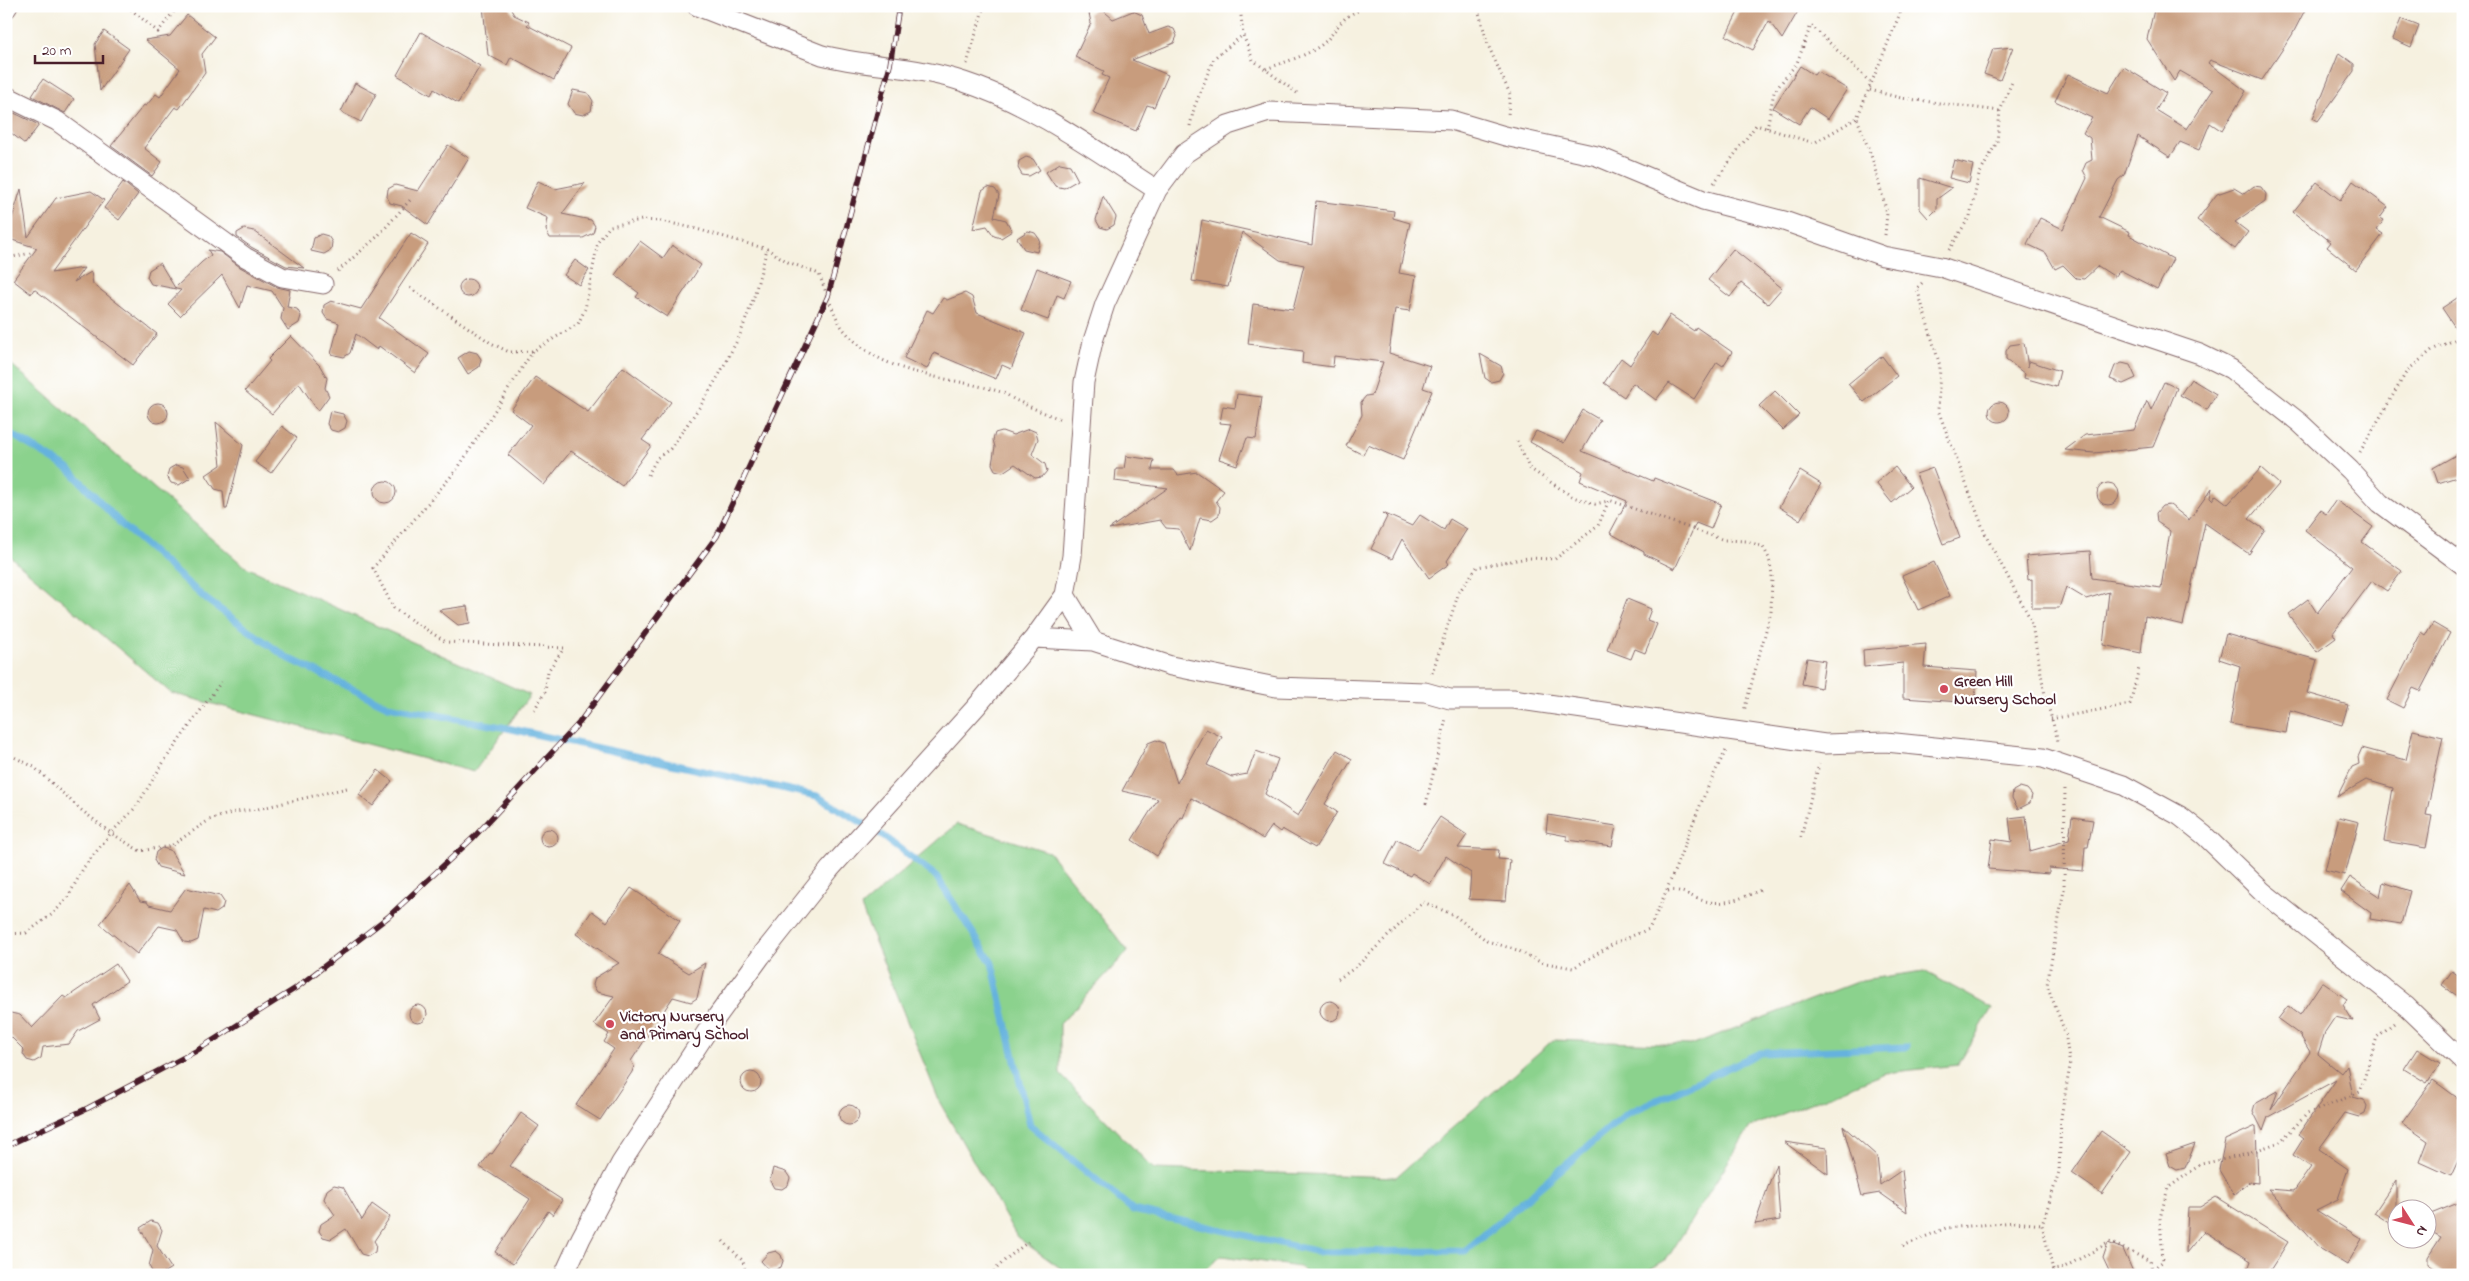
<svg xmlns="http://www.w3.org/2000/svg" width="2469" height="1281" font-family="'Indie Flower',sans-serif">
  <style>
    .green { fill: #8bd28d; stroke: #6a785c }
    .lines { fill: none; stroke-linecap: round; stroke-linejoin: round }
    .stream { stroke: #65b2de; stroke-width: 7 }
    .building { fill: #c89c7d }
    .minor-casing { stroke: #86686a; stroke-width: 21 }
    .path { stroke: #86686a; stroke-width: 3; stroke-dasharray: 1 4; stroke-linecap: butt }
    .minor { stroke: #fff; stroke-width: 19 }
    .rail-casing { stroke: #4a1f2b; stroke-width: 5.5 }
    .rail { stroke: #fff; stroke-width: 4; stroke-dasharray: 11; stroke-linecap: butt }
    .poi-dot { fill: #d1495b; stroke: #fff; stroke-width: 2 }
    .labels { text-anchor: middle; stroke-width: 4.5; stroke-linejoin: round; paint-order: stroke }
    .poi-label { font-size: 16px; font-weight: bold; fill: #4a1f2b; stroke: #fff; text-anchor: start }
  </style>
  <rect width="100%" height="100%" fill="#fff"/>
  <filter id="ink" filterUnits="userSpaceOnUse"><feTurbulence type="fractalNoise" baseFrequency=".02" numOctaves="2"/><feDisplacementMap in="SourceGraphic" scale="10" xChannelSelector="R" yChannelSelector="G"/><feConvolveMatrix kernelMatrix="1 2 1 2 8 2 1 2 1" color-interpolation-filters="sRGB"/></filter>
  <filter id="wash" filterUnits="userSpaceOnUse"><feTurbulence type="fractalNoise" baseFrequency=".0096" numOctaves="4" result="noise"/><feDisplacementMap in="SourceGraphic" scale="20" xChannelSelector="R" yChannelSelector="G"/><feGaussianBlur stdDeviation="1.12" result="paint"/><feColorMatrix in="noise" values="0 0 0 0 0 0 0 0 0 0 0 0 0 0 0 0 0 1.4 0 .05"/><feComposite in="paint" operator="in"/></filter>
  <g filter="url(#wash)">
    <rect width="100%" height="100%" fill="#f6f1e0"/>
    <path class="green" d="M6,360l238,206 286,129 -56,77 -303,-79 -165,-140z
      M957,824l92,28 79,99 -68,73v50l94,95 242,8 157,-137 138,5 171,-65 62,-9 68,37 -34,57 -73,8 -135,54 -83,132 -27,16h-330l-11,-8 -77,-11 -25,19h-127l-53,-38 -77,-134 -79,-196z"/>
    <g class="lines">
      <path class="stream" d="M6,431l63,38 53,56 85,75 79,57 102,49 119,22 310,68 59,35 60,45 56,87 38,162 103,85 186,42 146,-1 161,-137 134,-61 146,-6"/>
    </g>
    <g id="blocks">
      <path class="building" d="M483,6h26l5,9 15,7 -2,3 44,23 -17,32 -43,-23 -4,8 -19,-10z
        M1098,6l15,13 20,-8 9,4 7,19 19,-7 6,2 3,7 -3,7 -42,17 36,15 -14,32 -7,-2 -11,26 -43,-18 16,-35 -7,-3 2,-4 -29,-14 16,-34 -2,-10z
        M1741,6h60l-19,33 -13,-18 -16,29 -27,-14z
        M2155,6h152l-15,29 -30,45 -52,-20 -2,3 38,28 -24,40 -12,-8 -11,27 -19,-8 -10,15 -32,-21 -14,39 -6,5 -19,37 31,15 -1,3 44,24 -16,30 -37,-19 -5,7 -17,-11 -14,13 -8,-1 -13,-13 -8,4 -9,-16 -19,-9 13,-26 23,11 24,-51 -4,-8 3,-7 6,-3 -2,-22 -7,-5 9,-15 -37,-17 13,-27 40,19 16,-26 42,26 -10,17 31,19 26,-39 -33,-19 -6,10 -27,-42z
        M187,15l28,22 -13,17 3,19 -26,36 -4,-2 -31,41 18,14 -10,14 -41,-30 33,-41 2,1 10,-12 4,3 20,-28 -35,-29 25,-4z
        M2401,19l18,7 -8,21 -18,-8z
        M104,31l25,18 -29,42 -5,-47z
        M421,32l59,34 -22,37 -24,-14 -3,6 -34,-20z
        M2013,47l-13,33 -16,-6 9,-25z
        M2339,53l15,11v7l-36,50 -5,-3z
        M1800,66l14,9 3,-4 30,18 -19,30 -18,-12 -11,17 -26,-16z
        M43,79l31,20 -9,14 -33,-17z
        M355,83l21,11 -15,28 -20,-10z
        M573,90l15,3 5,8 -2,10 -8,4 -9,-2 -6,-9z
        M12,112l27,13 -14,19 -19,-15v-16z
        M448,145l21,13 -41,67 -26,-19 -12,-3 -3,-6 1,-8 7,-4 23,6z
        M1026,157l7,2 7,11 -11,6 -7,-1 -4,-7 1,-7z
        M1954,160l19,5 -4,18 -20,-5z
        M1060,163l10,2 8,15 -14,8 -9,-2 -9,-14z
        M1920,178l32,10 -15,11v10l-9,9 -8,-9z
        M538,181l17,8 30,-6 -23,31 29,6 4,6 -2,7 -10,5h-33l-4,-8 2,-12 -23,-10z
        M2353,181l35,26 -8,11 4,2 -7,10 6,4 -27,36 -29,-23 4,-5 -38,-30 24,-30 23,18z
        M123,182l15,12 -19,26 -15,-12z
        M2254,186l7,1 5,7 -1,7 -30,21 13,10 -13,17 -38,-29 20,-26 17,-6 10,6z
        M988,187l7,2 4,6 -5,22 12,3 6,11 -11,7 -7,-2 -7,-10 -14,3 9,-38z
        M21,189l7,48 28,-39 35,-7 13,9 -53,73 33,-5 -10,14 17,-10 2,12 64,50 -24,31 -99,-76 -3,5 -18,-14 24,-32 -31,-10z
        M1103,196l13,21 -2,8 -7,4 -7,-2 -4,-7z
        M1316,201l78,10 -1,7 17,5 -11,50 17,3 -6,35 -15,-2 -6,44 41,13 -7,22 9,3 -29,69 -35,-15 -5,10 -17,-9 16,-31 -1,-13 5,-6 6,-1 11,-33 -49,-6 -1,11 -31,-4 1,-12 -55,-7 5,-40 40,5 11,-44 -24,-5 -38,-28 -14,55 -36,-6 10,-61 110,25z
        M244,229l10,2 50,37 -18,-2 -35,-19 -14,-10v-4z
        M1028,231l7,2 5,7 -3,12 -13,-3 -7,-11z
        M411,233l17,11 -49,74 50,36 -14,19 -36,-27 -2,4 -21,-16 -6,19 -6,4 -13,-3 8,-31 -12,-4 -4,-6 1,-8 7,-4 30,8z
        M321,234l7,2 4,6 -1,8 -7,4 -13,-3 3,-13z
        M640,241l23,17 9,-13 29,20 -34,52 -31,-20 3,-4 -24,-18z
        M1733,249l49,39 -14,16 -27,-21 -11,14 -22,-17z
        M208,250l12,2 20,15 37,20 13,3 -3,17 10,2 4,7 -2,7 -11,7 -7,-11 2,-11 -11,-17 -25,-6 -7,23 -18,-33 -42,41 -12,-12 13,-14 -30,-6 -4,-7 2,-7 11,-7 15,25 27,-26 9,-7z
        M575,260l14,10 -10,15 -15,-10z
        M1037,268l34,13 -7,17 -7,-3 -9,25 -27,-10z
        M459 288a9 9 0 1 1 18 0a9 9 0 1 1-18 0Z
        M965,293l7,4 5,16 49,20 -15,36 -9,-4 -6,14 -62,-26 -7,16 -23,-11 23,-48 6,3 10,-15 4,2z
        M2463,294v45l-21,-31z
        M1670,315l24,16 2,-4 36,25 -9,14 -6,-4 -23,37 -25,-16 -13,17 -23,-17 -9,14 -20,-14 17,-25 9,7 22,-33 5,4z
        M291,336l29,30 7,12 -2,10 4,8 -11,15 -19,-28 -27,31 -27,-23 25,-30 -2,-2z
        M2024,343l4,24 1,-6 31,10 -4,16 -32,-9 1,-4 -19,-15v-8l4,-6z
        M469,351l8,2 4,6 -2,8 -11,7 -10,-16z
        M1480,354l21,12 2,7 -4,7 -8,2 -6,-4z
        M1882,356l15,20 -33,26 -16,-18z
        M2122,363l8,2 6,13 -13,6 -13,-5 5,-13z
        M623,367l48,35 -29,38 9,6 -29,40 -51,-35 -27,34 -36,-30 23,-30 -20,-15 24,-33 53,35z
        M2191,379l25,15 -9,16 -27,-15z
        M2164,382l13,6 -24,59 -59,6 -29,-3 20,-15 49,-5 13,-29 4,9z
        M1775,391l24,24 -16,15 -24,-24z
        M1237,394l25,3 -6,42 -9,-1 -10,27 -18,-6 12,-35 -11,-1 3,-17 12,2z
        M1989 412a10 10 0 1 1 20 0a10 10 0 1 1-20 0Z
        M148 413a10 10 0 1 1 20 0a10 10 0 1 1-20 0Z
        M1583,410l17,10 -18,31 71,30 1,-3 67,26 -10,25 -15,-6 -21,46 -31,-15v-2l-34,-19 17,-32 -47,-20 3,-9 -53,-30 6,-11 28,12z
        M330,411l13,3 4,7 -2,7 -7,4 -7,-2 -4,-6z
        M216,422l27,23 -16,64h-2l-2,-18 -8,-2 -9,-14 15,-10z
        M282,426l15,12 -26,35 -16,-11z
        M1029,429l7,3 2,7 -6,15 13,10 2,7 -5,6 -7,1 -20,-14 -12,8 -8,-2 -3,-6 3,-17 -2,-7 2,-7 7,-2 11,4z
        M2463,451v24l-25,8 -5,-15z
        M1126,456l28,4 -2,10h22l4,5 19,-3 27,19 -8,10 4,6 -1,8 -7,5 -12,-2 -10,33 -11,-22 -13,-1 -6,-8 -51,9 59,-41 -53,-7 1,-12h8z
        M176,465l7,2 7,11 -11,7 -8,-2 -4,-7 2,-7z
        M1895,467l16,20 -19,16 -16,-20z
        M1933,468l27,70 -17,6 -27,-70z
        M2261,468l18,16 -30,35 16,11 -16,24 -44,-31 -22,102 -38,-9 -4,37 -38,-8 6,-53 -23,7 -20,-12 -7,21h-27v-29l-4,1 -2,-24 64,-5 2,27 69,10 9,-57 -13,-9 -1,-9 6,-7 8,-1 19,15 23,-32 -2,10 2,2 4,-5 12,9z
        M1800,471l21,13 -21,36 -21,-13z
        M374 492a11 11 0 1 1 22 0a11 11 0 1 1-22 0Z
        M2097 494a11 11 0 1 1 22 0a11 11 0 1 1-22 0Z
        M2336,500l37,27 -11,15 40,29 -15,20 -15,-10 -39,52 3,5 -19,14 -29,-38 20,-15 9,14 35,-46 -47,-37 15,-20 6,4z
        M1383,513l29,13 8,-11 24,15 6,-11 17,10 -20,32 2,3 -20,14 -27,-39 -10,20 -21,-10 16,-32z
        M1934,562l16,34 -32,14 -16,-34z
        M1627,599l24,10 -4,11 10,4 -12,29 -10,-4 -4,10 -24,-9z
        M467,606l3,17 -12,2 -19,-15z
        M2433,623l17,10 -30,58 -7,-3 -10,20 -16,-8 35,-68 4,3z
        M2226,634l91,26 -10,33 41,12 -6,20 -52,-15 -4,23 -56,-9 10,-58 -21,-7z
        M1926,644l-2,23 53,4 -2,32 -72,-5v-35l-39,4 -1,-17z
        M1807,658l18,3 -4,27 -19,-4z
        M1206,729l16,8 -15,28 25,12 15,-3 9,-23 22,8 -13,35 33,22 39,-66 15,9 -27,45 12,8 -22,36 -33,-19 -2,3 -8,-6 -9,13 -30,-20 -42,-21 -8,20 -2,-1 -24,39 -25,-16 26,-41 -36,-8 26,-48 8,-3 8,3 13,40z
        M2413,730l30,7 -17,78 6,1 -6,32 -42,-7 9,-53 -27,-8 -29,17 15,-30 7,-3 -1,-7 4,-9 44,12z
        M378,770l14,11 -19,25 -14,-11z
        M2020,787l7,2 5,6 -2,8 -12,6 -6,-11 1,-7z
        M1548,815l68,11 -4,20 -45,-6v-4l-21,-4z
        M2026,816l4,35 39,-11 3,-23 21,3 -5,27h-3l-2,24 -34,-3v6l-61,-5 4,-30 20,3 -3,-24z
        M1440,817l27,18 -9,13 41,2 -1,9 12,1 -4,41 -37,-2 2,-26 -25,-17 -16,28 -18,-11 -2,3 -25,-12 12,-24 21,10z
        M2339,817l20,5 -14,53 -20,-5z
        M540 838a9 9 0 1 1 18 0a9 9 0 1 1-18 0Z
        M162,848l8,2 15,24 -27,-7 -4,-7 2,-8z
        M2350,877l30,20 3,-15 27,9 -9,33 -31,-5 1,-6 -30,-22z
        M130,885l10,16 7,1 2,3 21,5 16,-22 34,8 4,6 -2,7 -6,4 -12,-3 -6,30 -7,3 -7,-1 -7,-12 -18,-4 -22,28 -37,-30z
        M631,888l49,33 -22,33 31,19 16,-10 -8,35 -6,4 -18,-5 -42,64 3,5 -2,6 -32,48 -24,-15 38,-56 -10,-7 5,-8 -15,-10 20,-28 -17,-4 -4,-7 2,-7 24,-15 -43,-29 16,-23 15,11z
        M116,964l11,17 -34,24 7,14 -22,12 -9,13 -26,3 -2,11 -7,4 -7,-2 -4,-6 1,-4 -18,-18v-20l14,3 12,13 31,-32 3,2z
        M2452,971l11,8v21l-21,-15z
        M2322,982l25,17 -4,6 10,16 -18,-4 -10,15 -7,22 23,19 6,-8 6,32 11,3 3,6 -2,8 -6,3 -14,-4 -26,36 29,20 -10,30 -22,11 46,29 -15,26 -26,-16 -53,-60 26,2 17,-24 -18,-12 10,-16 -5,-4 38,-55 -68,37 -5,14 -10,-20 2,-7 23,-13 -7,19 39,-58 -10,-17 -22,-16 10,-13 12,9z
        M1320 1011a10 10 0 1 1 20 0a10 10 0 1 1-20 0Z
        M409 1014a9 9 0 1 1 18 0a9 9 0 1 1-18 0Z
        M2417,1049l23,14 -13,20 -23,-14z
        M741 1082a10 10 0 1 1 20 0a10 10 0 1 1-20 0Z
        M2433,1080l30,22v48l-12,26 -31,-14 8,-21 -26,-18z
        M839 1115a10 10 0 1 1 20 0a10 10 0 1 1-20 0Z
        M521,1113l18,13 -29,40 52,34 -9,15 -5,-4 -35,53 -18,-12 35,-53 -50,-32 10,-14 2,1z
        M1843,1126l34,30 3,29 22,-15 5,42 -27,-19 -18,3z
        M2256,1126l2,57 -9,-1 -15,13 -15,-25 6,-30z
        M2101,1131l30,21 -29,42 -30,-21z
        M1784,1142l43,6 1,26z
        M2195,1144l-10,24 -8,2 -7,-4 -4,-12z
        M1776,1164l4,56 -25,4z
        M773,1168l13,4 4,6 -2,7 -6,4 -8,-1 -4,-7z
        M2396,1180v47l-22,-14z
        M334,1185l9,2 19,33 10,-16 18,13 -16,24 2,3 -1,8 -7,4 -7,-2 -15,-25 -15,10 -8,-2 -4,-6 2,-7 14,-9 -11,-16 3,-9z
        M2216,1197l72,45 -21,33h-21l5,-14 -47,-30 -18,22 2,-46h12z
        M2463,1201v74h-18l-17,-11v-7l13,-20 -15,-8v-13z
        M151,1221l7,2 4,7 -5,16 14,22 -11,7 -7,-2 -4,-7 4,-16 -13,-22z
        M2108,1243l15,6 11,25 -24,-1 -7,-15z
        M776,1251l5,4 2,6 -2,6 -6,3h-6l-8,-9 7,-8z"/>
    </g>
  </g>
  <g filter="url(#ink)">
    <use href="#blocks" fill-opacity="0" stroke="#86686a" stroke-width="1"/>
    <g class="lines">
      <defs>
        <path id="minor" d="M697,6l125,49c47,12 96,11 142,27 70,23 131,68 193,108
          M6,9l2,-3
          M6,96l51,25 188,136 37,20 41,7
          M1065,595l28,46
          M1034,638l59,3 78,25 105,21 149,5 25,7h63l312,45 61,-2 157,16 80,27 57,31 24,19 59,57 144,115 56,54
          M564,1275l17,-37 40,-75 92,-141 48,-66 69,-87 146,-162 58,-69 31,-43 7,-39 12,-174 9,-41 12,-37 52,-114 27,-36 44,-29 41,-13 182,8 54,16 92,20 106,44 81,21 99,35 58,11 259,87 31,15 69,54 50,47 30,33 83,62"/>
      </defs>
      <use href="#minor" class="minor-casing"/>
      <path class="path" d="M127,6l31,26 20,-26
        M1240,6l3,29 10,25 44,33
        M2384,6l10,4 10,-4
        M1478,9l10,36 22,49 -2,21
        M967,64l17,-58
        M1266,69c18,-7 38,-12 54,-23 17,-12 16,-27 40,-36
        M1870,90l31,8 99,13
        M1190,126l4,-18 20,-50 29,-23
        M1767,128l7,-36 23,-29 14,-38 61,59
        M1714,183l42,-58 58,18 43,-25
        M1885,235l2,-22 -15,-55 -15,-40 46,-112
        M1949,250l21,-34 9,-41 18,-33 3,-31 12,-29
        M6,261l6,-4 19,-4
        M338,271l39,-34 35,-39
        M1922,283l-5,5 23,78 -2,44 48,126 45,84 14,75 13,46
        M410,288l81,55 18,9 24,-1 45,-27 7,-15 13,-67 12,-16 32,-6 19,1 32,7 74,21 21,13 31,12c6,15 16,45 25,56 40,48 103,45 157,62 6,2 11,7 17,9 14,7 28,13 43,18
        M533,351l-75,117 -85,100 21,41 52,33 118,6 -16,23 -3,21 -11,18
        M1517,441l12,27 44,29 22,7 13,-3
        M2360,452l47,-81 25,-21 31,-14
        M648,475l9,-17 13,-9 31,-44 18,-30 21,-40 13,-35 14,-51
        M1432,673l27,-81 18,-25 51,-9 27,1 43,-33 11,-26 115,40 23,1 16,6 6,11 3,16 -1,38 -27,99
        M2051,719l79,-15 9,-36
        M6,753l28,14 46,42 31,24 29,18 31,-5 38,-26 26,-8 23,-3 89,-21
        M1426,804l20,-85
        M1801,837l18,-73
        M1668,891c13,-2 18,3 30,8 25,9 43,-1 65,-10
        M6,934l20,-1 28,-20 14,-16 16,-30 27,-34 25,-26 29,-47 56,-78
        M1338,979l18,-12 67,-65 31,13 33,26 30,9 23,12 33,6 44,-26 32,-13c29,-58 46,-123 78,-180
        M723,1241l20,20 3,14
        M1903,1246l43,-18 69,-6 27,3
        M2053,1270l-11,-45 17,-53 2,-55 9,-51 -5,-34 -18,-47 17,-95 1,-104
        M990,1275l15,-15 23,-18
        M1807,1275l3,-9
        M2049,1275l4,-5 8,-1 49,-27 40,19 2,9 11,-9 -3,-43 8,-30 33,-24 39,-8 40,-14 27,-28 53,-22 17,-55 17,-14"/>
      <use href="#minor" class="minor"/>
      <defs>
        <path id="rail" d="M6,1146l82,-38 108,-57 100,-63 92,-71 86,-80 105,-114 138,-187 111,-240 62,-231 9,-59"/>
      </defs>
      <use href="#rail" class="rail-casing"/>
      <use href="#rail" class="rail"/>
    </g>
  </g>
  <g class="poi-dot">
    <circle cx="1944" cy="689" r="5"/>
    <circle cx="610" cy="1024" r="5"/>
  </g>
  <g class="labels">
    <g class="poi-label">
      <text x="1954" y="686">Green Hill<tspan x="1954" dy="18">Nursery School</tspan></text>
      <text x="620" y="1021">Victory Nursery<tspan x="620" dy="18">and Primary School</tspan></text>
    </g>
  </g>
  <rect width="2469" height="1281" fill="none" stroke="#fff" stroke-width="25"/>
  <g transform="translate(2412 1224) rotate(126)"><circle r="24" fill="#ffffff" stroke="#b7a5aa"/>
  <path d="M0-4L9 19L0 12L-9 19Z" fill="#d1495b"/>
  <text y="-8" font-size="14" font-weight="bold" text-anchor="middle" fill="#4a1f2b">N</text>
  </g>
  <path d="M35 55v8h68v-8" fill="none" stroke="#4a1f2b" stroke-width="2.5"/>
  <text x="42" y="55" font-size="15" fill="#4a1f2b" stroke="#ffffff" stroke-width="4" paint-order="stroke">20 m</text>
</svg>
